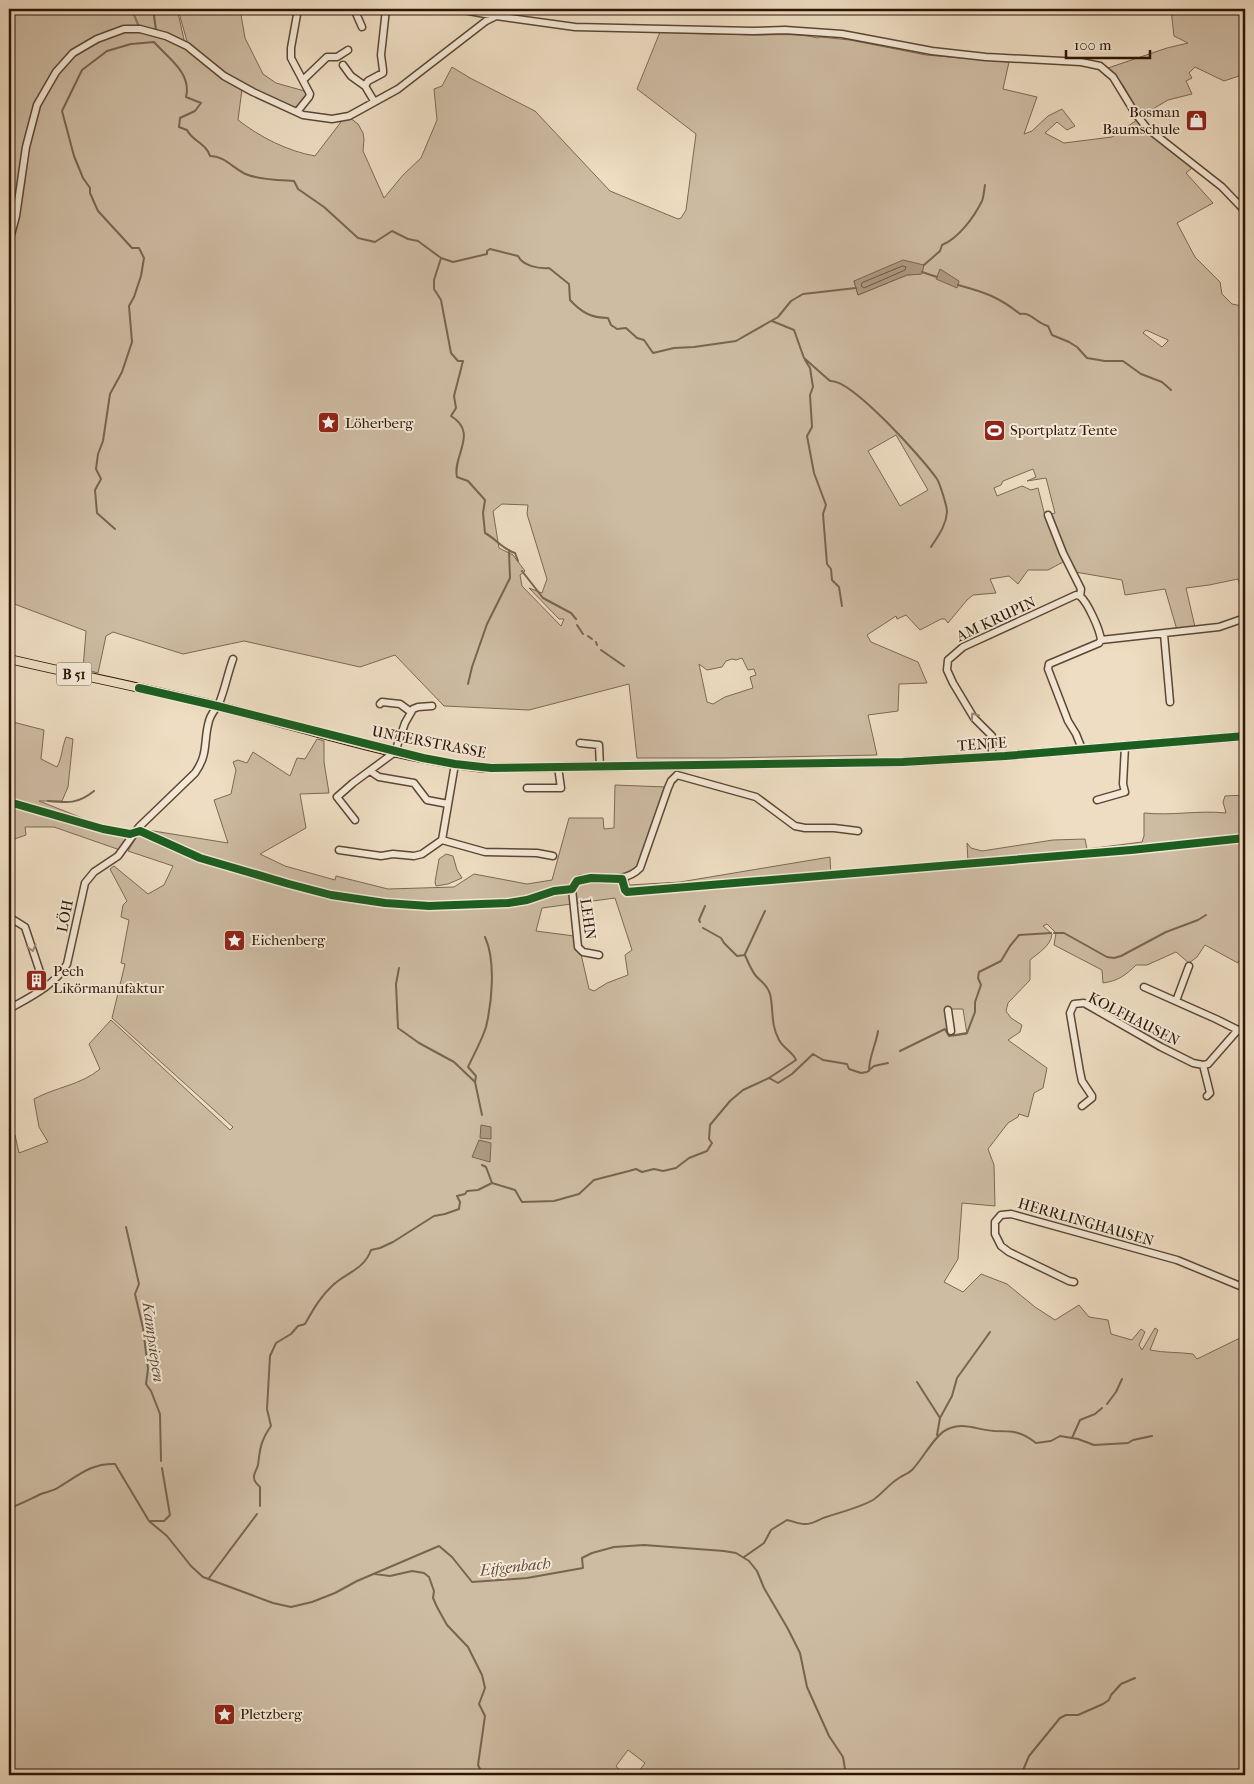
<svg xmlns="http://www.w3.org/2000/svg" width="1254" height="1784" font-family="'IM FELL French Canon',serif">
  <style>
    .green { fill: #cdbba2; stroke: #7d6854; fill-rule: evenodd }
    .water { fill: #ac9982; stroke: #796450 }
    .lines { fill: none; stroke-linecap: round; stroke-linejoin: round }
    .shore { stroke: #6c5644; stroke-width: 1 }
    .stream { stroke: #796450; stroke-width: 2 }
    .minor-casing { stroke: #5d4634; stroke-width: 9 }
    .major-casing { stroke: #2d1405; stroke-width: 10 }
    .minor { stroke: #f4e9d7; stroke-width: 6 }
    .major { stroke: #eeddc2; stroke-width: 8 }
    .cycleway-casing { stroke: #f4e9d7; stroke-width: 11 }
    .cycleway { stroke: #1b5e20; stroke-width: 8 }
    .oneway { stroke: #9a8978 }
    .labels { text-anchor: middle; stroke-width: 4; stroke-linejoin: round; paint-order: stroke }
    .shield { fill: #f4e9d7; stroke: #695444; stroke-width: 1 }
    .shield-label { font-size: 14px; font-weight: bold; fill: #2d1405 }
    .poi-label { font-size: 15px; fill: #2d1405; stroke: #f4e9d7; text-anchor: start }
    .street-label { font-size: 15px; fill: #2d1405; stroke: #f4e9d7 }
    .water-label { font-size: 16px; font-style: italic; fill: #604937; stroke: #f4e9d7 }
  </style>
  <rect width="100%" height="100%" fill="#eeddc2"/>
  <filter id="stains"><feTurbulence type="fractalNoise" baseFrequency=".004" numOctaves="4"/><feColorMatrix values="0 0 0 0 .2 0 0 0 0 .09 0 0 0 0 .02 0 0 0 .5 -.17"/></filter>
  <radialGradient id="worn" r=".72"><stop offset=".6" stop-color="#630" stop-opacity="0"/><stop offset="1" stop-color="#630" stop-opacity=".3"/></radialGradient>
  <path class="green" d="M9,9h122l8,19 -14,2h16l-9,-21h45l9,39 56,41 -4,31c22,17 49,31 77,36l29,-38 5,-1 9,7 5,9 1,6 -1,12 21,47 19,-23 18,-17 16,-38 -3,-31 8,-3 10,-19 18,11 65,33 75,80 68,28 3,-1 5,-8 10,-76 -59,-45 23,-57c32,2 64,2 97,3 20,0 41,-2 61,3l2,-1 30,3 76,15 83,7 -6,27 34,8 -13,37 8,-3 16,-15 14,-7 13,17 -8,4 -10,-8 -12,11 19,10 48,-6 25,-17 23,23 32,25 -6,5 27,30 -36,20 18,34 25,25 2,12 10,10 10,2 3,8v246l-3,2 3,7v33l-7,-23 -29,6 -23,3 9,39 -18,3 -12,-41 -40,6 -3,-15 -47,-8 -10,-11 -17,9h-20l-10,14 -9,-8 -19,3 6,14 -23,2 -6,5 -19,23 -3,-4h-4l-21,11 -14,-15 -9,4 -1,-3 -29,19 4,7 47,20 9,21 -28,1 -1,27 -30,4 9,40 -154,3h-86l-8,-74 -100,26 -85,-4 -49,-51 -35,12 -116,-26 -61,13 -70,-22 -7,4 -8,37 -15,-4 3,-38 -77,-29zM924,265l-3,9 -14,1 -49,20 -4,-14zM1146,330l22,10v1l-6,6 -19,-14zM896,435l32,55 -28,16 -32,-55zM1033,469l3,8 -9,4 19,-3 9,35 -10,3 -7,-28 -7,2 -9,-4 -25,10 -3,-8 7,-3 2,-4zM502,504l26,1 -1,9 20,65 -5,14 -13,-5 30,31h5l-3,7 -39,-40 -2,-11 5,-4 -12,-16 -14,-7 -6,-37zM742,658l6,12 6,-1 2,6 -6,2 3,11 -28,9 -12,7 -6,-2 -8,-38 8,6 15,-3 4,-6 6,-2 4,1z
    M178,9h62l5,29 18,36 13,9 32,9v5l-8,9 -7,3 -63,-32 -42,-32z
    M1171,9h51l23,7v58l-21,7 -29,-14 -6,6 3,5 -6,3 6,13 -24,6 -27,16 -18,-31 -15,-17 59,-20 21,-5 -14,-7z
    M9,721l35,9 -3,29 16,8c5,-9 5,-20 9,-30l7,2 -5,48 -6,14h-23l71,28 24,1 -7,8 -7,12 -66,-23h-29l1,8 -17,6z
    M317,739l7,2v21l5,31 -29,1 6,34 -46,26 25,12 50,14 1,-4 52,13 66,-2 20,-13 53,10 25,-4 17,-62h34l1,11 10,-1 1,-43 51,2 -28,78 -10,9 1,11 51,-3 150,-25 1,20 141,-12v-3h-4l-1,-19 4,5 11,3 71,-11 32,-1 2,10 55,-7 2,-6v-23c27,3 55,-3 82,0l-3,-11 2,-6 20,-1v155l-7,13 -33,-18 -8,12 -8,6 -13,-11 -29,13h-11c-10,10 -18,16 -33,18l-1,-13 -48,-25 2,-12 -9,-9 -4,2 9,8c-1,12 -14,19 -22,26v20l-22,23 -2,8 5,7 11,7 -2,7 -12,8 39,28 -4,20 -9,5 -6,24 -9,-3 -1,3 -10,6 -20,26 6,16 1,41 -33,-3 -4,56 -14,23 19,10 18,-18 26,10 28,23 20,13 24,-15 10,12 19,3 3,14 21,6 9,-11 4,3 -6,13 3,5 13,-22 3,2 -8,20c14,3 29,2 43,4l4,5 43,-21 5,1v436h-609l9,-12 -17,-13 -12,16 8,9h-615v-640h6l4,18 29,-11 -9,-15 -5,-28c22,-12 47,-14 66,-30l-11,-25 22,-24 119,110 3,-3 -121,-109 13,-54 -4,-1 8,-43 -8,-3 2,-12 4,-4 -17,-32 4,-3 34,28 16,-9 9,-19 -45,-15 13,-22 87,14 -14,-43 17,-6 5,-24 -3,-8 5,-2 9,3 6,-11 37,24 7,-18 8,1zM615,898l17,52 -7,5 3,20 -21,8 -13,8 -5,-2 -8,-35 -3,-2 -4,-16 -38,-5 6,-23zM951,1009h12l4,25 -14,2z
    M446,854l7,2 4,14 5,8 -14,6 -12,2 -1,-4 4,-23z"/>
  <path class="water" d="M903,260l21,5 -2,9 -15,1 -49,20 -4,-14z
    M940,269l19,12 -2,7 -21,-9z
    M481,1125l10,2v12l-11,-1z
    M479,1140l12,3 -1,19 -18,-5z"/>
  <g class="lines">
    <path class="shore" d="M903,266l3,1 -1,3 -41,18 -3,-2 1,-3z"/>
    <path class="stream" d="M153,9l3,21
      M441,258l-7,22v9l7,11 10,53 7,8h5l-9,35 2,12 -5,8c28,17 1,40 6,61l11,4 17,19 -2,13 2,20c11,6 19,17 30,20l3,8
      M924,265l16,-14 2,-6c17,-7 32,-28 40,-44 2,-5 2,-11 3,-16
      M922,272l15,5
      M958,285c26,7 41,12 62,29 12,-2 17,10 28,12l4,9 17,7 8,5 10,11 18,3h18l18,13 21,8 9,8
      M772,321l22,9 10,28 26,23c21,-3 94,79 107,98 3,5 10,27 10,33 -1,14 -9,24 -16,35
      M805,360l5,8 3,19 -3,8 2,32 -5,9 7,37 12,32 -3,9 4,50 4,5 1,11 7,7 3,19
      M115,529l-18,-16 -2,-23 6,-11 -5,-10 2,-15 5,-13 7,-47 12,-22 10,-30 -3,-36 5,-9 7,-21 3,-18 -5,-10h-7l-34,-37 -8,-18v-5l-7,-10 -9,-22 -12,-45 20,-41 25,-19 24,-7 23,-2c14,16 38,31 32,55l15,6 -6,8 -15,7 -1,9 8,3c5,11 20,14 23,26 16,0 24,14 38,19 15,5 30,5 46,6l4,8 26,18 34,31 17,4 17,-11 16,8 10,2 23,17 12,4 34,-8v-3l3,-2 28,7c5,10 21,13 31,12l20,16 1,16c11,12 21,18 38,18l3,7 6,4 9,-1 11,10 7,2 9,13 21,-5 20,-1 42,-6 42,-24 13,-16 12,-7 53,-6
      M522,571l21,27 28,15 5,6
      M577,625l6,9
      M588,636l4,3
      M596,642l1,3
      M601,650l23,16
      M468,684l4,-17 15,-43 23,-46 -1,-26
      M48,801c20,2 30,3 46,-10
      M9,828l4,2
      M700,922l-1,-2 6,-14
      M703,928l18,10 3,5 13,13 8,-1c3,7 6,15 11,21 5,6 11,8 14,18 4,16 0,29 9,46 5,9 14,12 17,20l-27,18
      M1054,933h10l43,24 7,1 7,-2 45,-24 32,-12 8,-5
      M745,954l20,-43
      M399,968l-3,16 2,44 21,15 35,19 21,20
      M900,1051l45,-22 4,7 18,-3 8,-21v-10l6,-17 -3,-7 1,-6 22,-11 9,-15 9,-11 32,-2
      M869,1071c0,-15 7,-26 9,-40
      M482,1115l-7,-33 1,-6 -8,-9c6,-13 14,-27 18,-40 6,-25 10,-66 -1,-90
      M482,1165l4,2 6,16
      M126,1227l13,57 -4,10 8,34 5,41 -2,15 5,7 9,23 1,47
      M917,1382l23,36
      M1107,1404l9,-12 6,-13
      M937,1435l3,-17 12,-22 5,-18 33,-46
      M1072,1438l8,-18 15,-6 7,-6
      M260,1506v-19c-3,-3 -7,-6 -6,-11 0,-3 3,-7 4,-11 2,-17 3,-25 13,-39l-4,-17 3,-53 6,-13 15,-9 7,-8 7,-2c8,-14 15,-27 27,-38 13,-13 32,-16 39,-36l9,-2 13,-6 41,-26 11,-2 14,-5 1,-7 -3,-6 8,-2 2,-3 11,-1 14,-7 23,7 7,12 32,-1 25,-7 15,-14 35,-9 7,-2 6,3 12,-3 9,2 13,-3 13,-10 18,-7 5,-8 -3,-4 1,-14 20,-24 13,-11 26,-12 9,5 14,-9 21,-20 10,6 24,4 2,5 12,4 6,-1 7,-6 14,-3
      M9,1508c11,-3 21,-9 32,-14 5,-2 13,-3 18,-7 19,-11 32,-24 56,-23l34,57 18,15 24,30 12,11 70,26 18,4 21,-5 23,-9 22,-12 82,-35 13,11 20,25 55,-4 56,-10 -1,-10 10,-5 22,-6 30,-2 80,6 12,2 13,8 8,10 7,17 24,41 12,24 7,34 22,49 14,21 3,18
      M149,1521h15l6,-6 -8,-47
      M744,1557l20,-14 7,-13 16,-10c6,1 11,4 17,4 8,1 15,-5 22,-7 15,-5 33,-9 47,-17 9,-6 16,-16 26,-22 4,-3 9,-4 13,-8 10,-10 23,-35 34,-40 17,-9 30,0 48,1 18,0 27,0 42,12l15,-2 9,-5 18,3 16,6 34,-2 5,-3 19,-4
      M375,1574l15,2 22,-5 12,2 5,4 5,14 -1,7 4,9 10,18 21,22 14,28 3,13 -6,16 6,12 -7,49 5,10
      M209,1578l48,-64
      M1021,1775l8,-19 31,-38 6,-3h12l25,-11 6,-4 2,-5 10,-11 14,-6"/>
    <defs>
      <path id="minor" d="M355,9v2l7,16
        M458,9l38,7
        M343,65l8,11 14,10 9,15
        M303,80l24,-23h10l11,-7
        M365,86l3,-5 15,-8v-3l-2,-15 5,-46
        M297,112l12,-15 1,-3 -19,-36v-10l7,-39
        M9,242l7,-26 10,-69 11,-42 19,-33 17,-19 24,-14 27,-10h16l26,7 21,10 37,30 29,16 50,23 29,4 17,-3 49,-27 88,-68 10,-5 79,11 178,4 32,-1 57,4 90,17 54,6 95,5 19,4 13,11 22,36 12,15 75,59 23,24
        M1048,515l15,38 18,36 -1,7
        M1080,596c8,7 20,34 21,44l-2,3 -50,21 -1,5 20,52 8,13 6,15
        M1164,634l6,68
        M1101,640l118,-13 26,-9
        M380,704l2,-2 18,2 11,8
        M580,743l19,2 1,22
        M992,757v-21l-18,-18 -21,-35 -6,-13 1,-10 15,-13 113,-52 4,1
        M370,771l9,6 35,6 13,17 21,4
        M677,775l79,22 39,29 10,2h29l24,3
        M527,788h34l-3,-21
        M1097,800l28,-8 -2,-8 2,-38
        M355,820l-18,-23 16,-14 42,-31 10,-29 8,-14 5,-2 14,-1
        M442,840l43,12 52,1 16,3
        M442,840l13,-76
        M339,850l42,6 12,-2 21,2 8,-2 20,-14
        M9,917l16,10 20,60
        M599,955l-16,-3 -5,-5 -6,-58 5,-8 3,-2c21,-2 45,5 60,-11l28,-80 3,-7 6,-6
        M1144,987l72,32 22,11
        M1176,1001l13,-35
        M9,1009c21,-12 45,-23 58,-45l18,-81 9,-11 24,-16 21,-29 56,-54c14,-20 8,-31 14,-52 2,-8 8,-13 11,-20 5,-13 8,-28 13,-42
        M948,1010l3,21
        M1203,1065l7,28 -3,3
        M1082,1106l10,-8v-2l-10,-15 -2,-9 -10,-59 4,-9 10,-1 77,44 32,16 10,2 5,-1 28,-32 9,-5
        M1074,1282l-5,-1 -60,-29 -8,-6 -6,-12v-12l6,-7 10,-1 166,46 68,28"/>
      <path id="major" d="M9,659c77,18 155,33 232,53 80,21 161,47 243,56l419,-6 102,-6 240,-20"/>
    </defs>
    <use href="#minor" class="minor-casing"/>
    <use href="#major" class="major-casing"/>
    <use href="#minor" class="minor"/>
    <use href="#major" class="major"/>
    <defs>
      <path id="cycleway" d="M139,688l78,18 206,52 32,6 36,4 412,-6 102,-6 240,-20
        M9,802l94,27 27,5 10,-3 60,27 89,26 42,11 54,8 44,3 79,-3 19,-3 27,-9 18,-2 5,-8 14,-3 31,1 3,11 2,2 504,-42 114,-12"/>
    </defs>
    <use href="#cycleway" class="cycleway-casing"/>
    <use href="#cycleway" class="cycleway"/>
  </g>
  <defs><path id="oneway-chevron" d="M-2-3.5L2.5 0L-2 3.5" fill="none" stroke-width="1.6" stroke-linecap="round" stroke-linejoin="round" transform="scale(1.25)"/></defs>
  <g class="oneway">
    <use href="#oneway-chevron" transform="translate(974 716) rotate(-125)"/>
    <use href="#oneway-chevron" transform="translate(32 948) rotate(74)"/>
  </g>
  <defs>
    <symbol id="shop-square" viewBox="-11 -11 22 22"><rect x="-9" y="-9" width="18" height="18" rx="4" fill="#8f2418" stroke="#f4e9d7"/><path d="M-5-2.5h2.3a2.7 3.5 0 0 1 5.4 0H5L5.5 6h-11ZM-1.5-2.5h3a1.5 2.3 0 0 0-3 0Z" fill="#fff"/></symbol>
    <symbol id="sight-square" viewBox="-11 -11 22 22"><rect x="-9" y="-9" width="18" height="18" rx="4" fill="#8f2418" stroke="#f4e9d7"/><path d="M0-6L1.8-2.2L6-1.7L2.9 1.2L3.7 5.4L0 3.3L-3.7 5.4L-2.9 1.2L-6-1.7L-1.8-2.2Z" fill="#fff"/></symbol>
    <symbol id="stadium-square" viewBox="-11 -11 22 22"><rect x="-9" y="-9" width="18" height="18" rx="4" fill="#8f2418" stroke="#f4e9d7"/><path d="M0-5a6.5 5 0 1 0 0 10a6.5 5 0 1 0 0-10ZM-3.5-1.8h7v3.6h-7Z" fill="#fff"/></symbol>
    <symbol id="building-square" viewBox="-11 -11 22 22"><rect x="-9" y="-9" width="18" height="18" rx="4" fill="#8f2418" stroke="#f4e9d7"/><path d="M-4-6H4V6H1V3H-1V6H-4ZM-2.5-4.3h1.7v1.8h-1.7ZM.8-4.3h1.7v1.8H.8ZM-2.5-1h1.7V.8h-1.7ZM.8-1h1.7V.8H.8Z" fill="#fff"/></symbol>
  </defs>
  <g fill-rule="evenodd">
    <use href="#shop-square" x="1184" y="108" width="25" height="25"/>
    <use href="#sight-square" x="316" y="410" width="25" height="25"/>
    <use href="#stadium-square" x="982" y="418" width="25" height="25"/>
    <use href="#sight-square" x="222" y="928" width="25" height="25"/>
    <use href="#building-square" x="24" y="968" width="25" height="25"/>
    <use href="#sight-square" x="212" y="1702" width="25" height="25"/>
  </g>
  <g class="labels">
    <rect class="shield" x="56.5" y="662.5" width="35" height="23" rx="4"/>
    <g class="shield-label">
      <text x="74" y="679">B 51</text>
    </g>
    <g class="poi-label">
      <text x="1180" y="117" text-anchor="end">Bosman<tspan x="1180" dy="17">Baumschule</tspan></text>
      <text x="345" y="428">Löherberg</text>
      <text x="1010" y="435">Sportplatz Tente</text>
      <text x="251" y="945">Eichenberg</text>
      <text x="53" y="976">Pech<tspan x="53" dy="17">Likörmanufaktur</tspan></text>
      <text x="240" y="1719">Pletzberg</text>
    </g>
    <g class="street-label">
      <text transform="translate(996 619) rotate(-25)" y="5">AM KRUPIN</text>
      <text transform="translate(429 742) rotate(11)" y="5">UNTERSTRASSE</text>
      <text transform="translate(982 744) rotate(-4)" y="5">TENTE</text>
      <text transform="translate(65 916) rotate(-79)" y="5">LÖH</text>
      <text transform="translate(588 919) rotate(82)" y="5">LEHN</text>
      <text transform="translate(1134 1019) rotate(27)" y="5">KOLFHAUSEN</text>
      <text transform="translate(1086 1222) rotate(16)" y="5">HERRLINGHAUSEN</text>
    </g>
    <g class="water-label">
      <text transform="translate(154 1342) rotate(82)" y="6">Kampsiepen</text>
      <text transform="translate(515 1566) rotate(-6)" y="6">Eifgenbach</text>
    </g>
  </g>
  <rect width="1254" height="1784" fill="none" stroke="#eeddc2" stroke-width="30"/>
  <rect x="10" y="10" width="1234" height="1764" fill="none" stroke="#2d1405" stroke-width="2.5"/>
  <rect x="15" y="15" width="1224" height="1754" fill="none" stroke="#2d1405"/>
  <path d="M1066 50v8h84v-8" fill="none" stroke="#2d1405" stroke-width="2.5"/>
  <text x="1074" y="50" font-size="15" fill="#2d1405" stroke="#f4e9d7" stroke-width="4" paint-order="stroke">100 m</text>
  <rect width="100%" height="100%" filter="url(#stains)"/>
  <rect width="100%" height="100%" fill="url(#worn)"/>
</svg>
